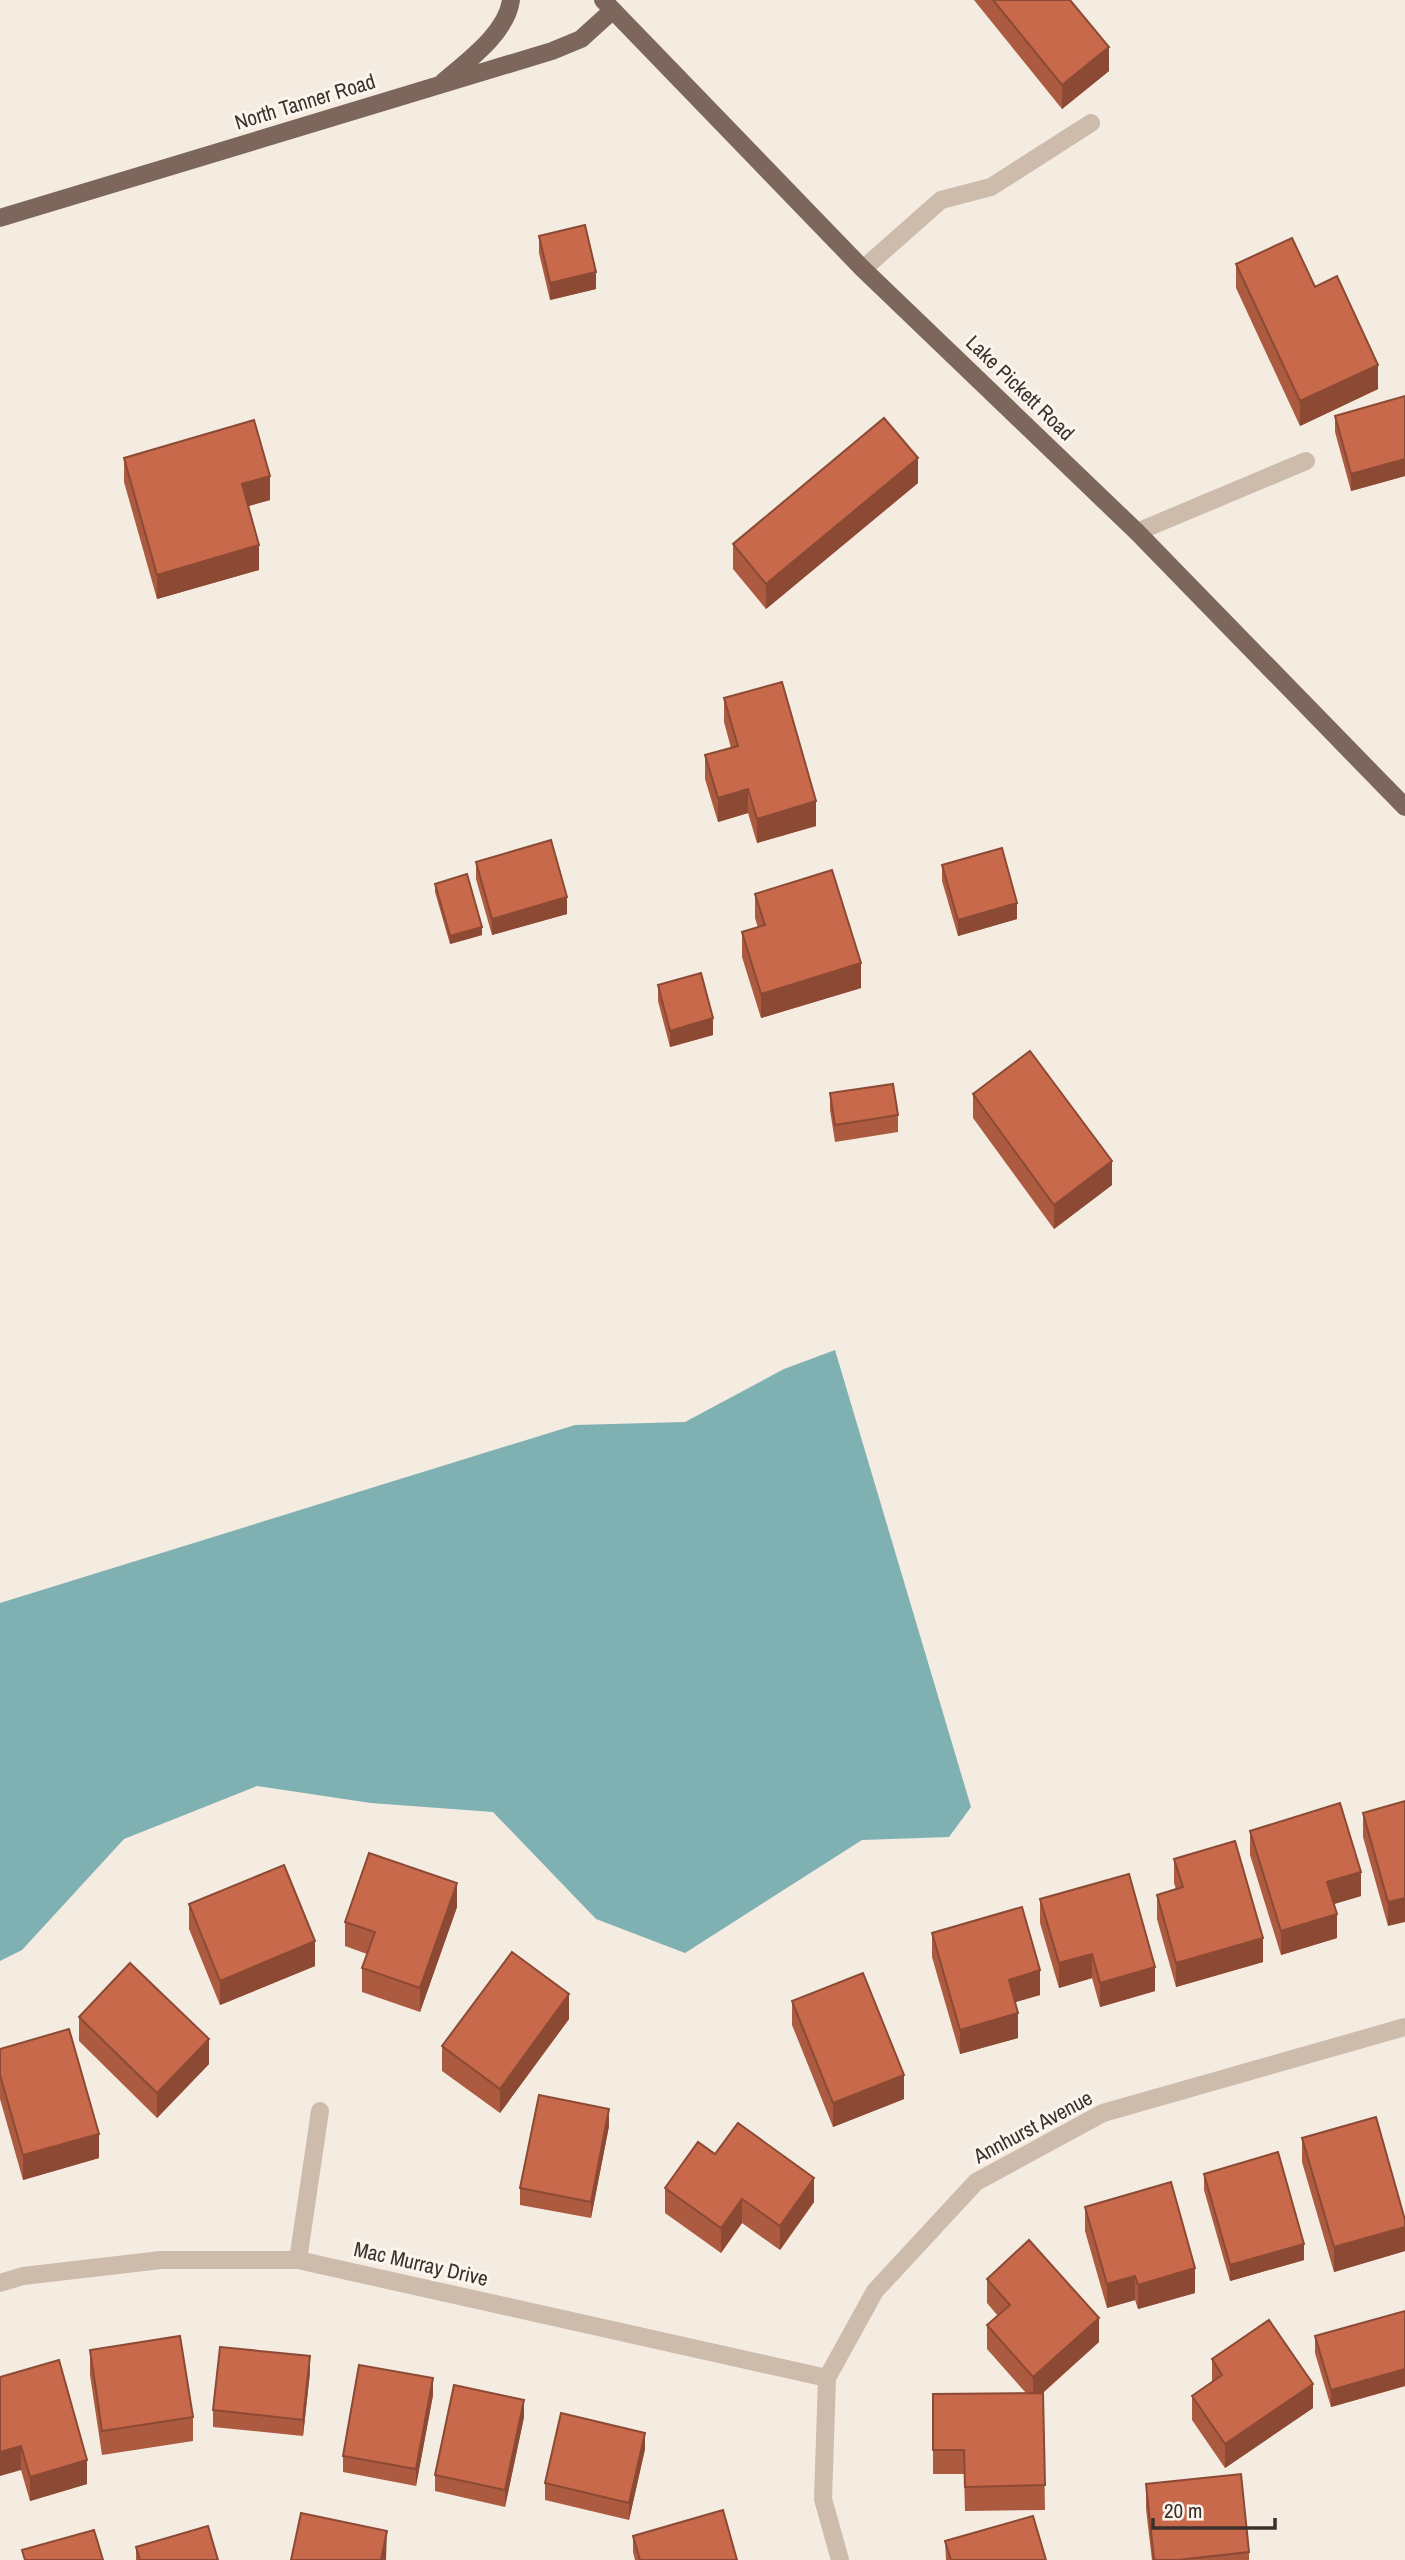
<svg xmlns="http://www.w3.org/2000/svg" width="1405" height="2560" font-family="'Archivo Narrow',sans-serif">
  <style>
    .water { fill: #7fb0b2 }
    .lines { fill: none; stroke-linecap: round; stroke-linejoin: round }
    .minor { stroke: #cdbbac; stroke-width: 18 }
    .major { stroke: #7d675c; stroke-width: 18 }
    .wall { fill: #ac5a40 }
    .shaded-wall { fill: #8c4a34 }
    .building { fill: #c8694b; stroke: #8c4a34; stroke-width: 2 }
    .labels { text-anchor: middle; stroke-width: 6; stroke-linejoin: round; paint-order: stroke }
    .street-label { font-size: 21px; fill: #3b302b; stroke: #fbf5ee }
  </style>
  <rect width="100%" height="100%" fill="#f4ebe1"/>
  <path class="water" d="M835,1350l136,457 -22,30 -87,3 -177,113 -89,-34 -103,-107 -122,-9 -114,-17 -133,53 -102,111 -22,11v-358l575,-178 110,-3 99,-53z"/>
  <g class="lines">
    <path class="minor" d="M863,269l78,-69 50,-13 100,-64
      M1137,532l169,-71
      M298,2260l22,-149
      M0,2283l23,-7 138,-16h137l529,118
      M840,2560l-17,-61 4,-121 48,-87 101,-109 127,-69 302,-86"/>
    <path class="major" d="M603,0l260,269 274,263 268,275
      M443,82c23,-20 64,-49 68,-82
      M0,218l552,-167 29,-12 32,-29"/>
  </g>
  <path class="wall" d="M974,0h96l39,71 -47,38z
    M539,236l57,53 -46,11 -11,-47z
    M1236,264l79,23 63,102 -78,37 -64,-138z
    M1405,396v80l-54,15 -16,-59v-16z
    M124,458l146,42 -22,6 11,64 -102,29 -33,-117z
    M918,483l-152,126 -33,-40v-25z
    M724,698l92,128 -59,17 -9,-30 -30,9 -13,-43v-24l26,-7 -7,-26z
    M476,862l91,52 -75,21 -16,-56z
    M942,865l75,54 -59,17 -16,-55z
    M435,884l47,51 -32,9 -15,-52z
    M755,894l106,94 -100,30 -19,-61v-25l16,-4 -3,-10z
    M658,985l55,50 -43,12 -12,-46z
    M830,1093l68,22v17l-63,10 -5,-32z
    M973,1094l139,91 -58,44 -81,-111z
    M1405,1801l-17,125 -25,-89v-24z
    M1250,1831l111,65 -27,8 3,34 -56,17 -31,-100z
    M1174,1859l89,103 -87,25 -19,-68v-24l19,-6 -2,-6z
    M1040,1899l115,92 -55,16 -8,-29 -33,10 -19,-65z
    M189,1904l126,62 -95,39 -31,-76z
    M457,1907l-37,105 -58,-20v-24l5,-14 -22,-8v-24z
    M932,1933l108,62 -25,7 3,36 -58,16 -28,-97z
    M792,2001l112,98 -71,28 -41,-102z
    M79,2017l130,47 -52,54 -78,-77z
    M569,2019l-69,94 -58,-42v-25z
    M0,2049l99,109 -76,22 -23,-81z
    M609,2126l-18,92 -71,-13v-17z
    M1302,2138l103,82v31l-71,21 -32,-110z
    M715,2154l99,48 -34,48 -38,-27 -21,30 -56,-40v-25z
    M1204,2174l100,86 -74,21 -26,-91z
    M1085,2207l110,86 -57,16 -3,-9 -28,8 -22,-77z
    M987,2279l112,63 -56,51 2,117 -80,1 -1,-37h-31v-80l93,-1 -39,-44v-24l11,-9 -11,-13z
    M1405,2311v75l-74,21 -16,-54v-17z
    M90,2350l103,67v24l-91,14 -12,-80z
    M1212,2359l101,49 -88,60 -33,-48v-24l20,-14z
    M310,2372l-7,64 -90,-9v-17z
    M0,2377l87,107 -57,17 -9,-31z
    M433,2395l-17,91 -73,-14v-16z
    M524,2417l-19,90 -70,-16v-16z
    M645,2449l-16,71 -84,-20v-17z
    M1146,2484l103,68v8h-97l-6,-51z
    M633,2536l104,24h-102l-2,-8z
    M945,2541l101,19h-100z
    M136,2547l82,13h-82z"/>
  <path class="shaded-wall" d="M1109,47v24l-47,38v-24z
    M596,272v17l-46,11v-17z
    M1378,365v24l-78,37v-25z
    M918,458v25l-152,126v-25z
    M1405,459v17l-54,15v-17z
    M270,476v24l-28,8v-24z
    M259,545v25l-102,29v-24z
    M748,789v24l-30,9v-24z
    M816,801v25l-59,17v-24z
    M567,897v17l-75,21v-16z
    M1017,903v16l-59,17v-16z
    M482,927v8l-32,9v-8z
    M861,963v25l-100,30v-24z
    M713,1018v17l-43,12v-16z
    M1112,1161v24l-58,44v-24z
    M1361,1872v24l-34,10v-24z
    M457,1883v24l-37,105v-24z
    M1405,1898v24l-17,4v-24z
    M1337,1914v24l-56,17v-24z
    M1263,1938v24l-87,25v-24z
    M315,1941v25l-95,39v-24z
    M1092,1954v24l-33,10v-25z
    M1155,1967v24l-55,16v-24z
    M1040,1970v25l-31,9v-24z
    M569,1994v25l-69,94v-24z
    M1018,2013v25l-58,16v-24z
    M209,2039v25l-52,54v-25z
    M904,2075v24l-71,28v-24z
    M609,2109v17l-18,92v-16z
    M99,2134v24l-76,22v-25z
    M814,2178v24l-34,48v-24z
    M742,2199v24l-21,30v-25z
    M1405,2227v24l-71,21v-25z
    M1304,2244v16l-74,21v-16z
    M1195,2268v25l-57,16v-24z
    M1135,2276v24l-28,8v-24z
    M1099,2318v24l-66,59v-24z
    M310,2356v16l-7,64v-16z
    M1405,2369v17l-74,21v-17z
    M433,2378v17l-17,91v-17z
    M1313,2384v24l-88,60v-24z
    M524,2400v17l-19,90v-17z
    M645,2433v16l-16,71v-17z
    M21,2446v24l-21,6v-24z
    M87,2460v24l-57,17v-24z
    M387,2531l-1,29h-5z"/>
  <path class="building" d="M993,0h77l39,47 -47,38z
    M585,225l11,47 -46,11 -11,-47z
    M1292,238l23,49 22,-11 41,89 -78,36 -64,-137z
    M1405,396v63l-54,15 -16,-58z
    M884,418l34,40 -152,126 -33,-40z
    M254,420l16,56 -28,8 17,61 -102,30 -33,-117z
    M782,682l34,119 -59,18 -9,-30 -30,9 -13,-43 33,-9 -14,-48z
    M551,840l16,57 -75,22 -16,-57z
    M1002,848l15,55 -59,17 -16,-55z
    M832,870l29,93 -100,31 -19,-62 23,-7 -10,-31z
    M467,874l15,53 -32,9 -15,-52z
    M701,973l12,45 -43,13 -12,-46z
    M1030,1051l82,110 -58,44 -81,-111z
    M893,1084l5,31 -63,10 -5,-32z
    M1405,1801v97l-17,4 -25,-89z
    M1340,1803l21,69 -34,10 10,32 -56,17 -31,-100z
    M1235,1841l28,97 -87,25 -19,-68 26,-8 -9,-28z
    M369,1853l88,30 -37,105 -58,-20 13,-36 -30,-10z
    M284,1865l31,76 -95,40 -31,-77z
    M1129,1874l26,93 -55,16 -8,-29 -33,9 -19,-64z
    M1022,1907l18,63 -31,10 9,33 -58,17 -28,-97z
    M512,1952l57,42 -69,95 -58,-43z
    M130,1963l79,76 -52,54 -78,-76z
    M863,1973l41,102 -71,28 -41,-102z
    M69,2029l30,105 -76,21 -23,-80v-26z
    M539,2095l70,14 -18,93 -71,-14z
    M1376,2117l29,103v7l-71,20 -32,-109z
    M738,2123l76,55 -34,48 -38,-27 -21,29 -56,-40 33,-46 17,12z
    M1278,2152l26,92 -74,21 -26,-91z
    M1171,2182l24,86 -57,17 -3,-9 -28,8 -22,-77z
    M1029,2240l70,78 -66,59 -46,-52 23,-20 -23,-26z
    M1405,2311v58l-74,21 -16,-54z
    M1269,2320l44,64 -88,60 -33,-48 30,-21 -10,-16z
    M180,2336l13,81 -91,14 -12,-81z
    M220,2347l90,9 -7,64 -90,-10z
    M59,2360l28,100 -57,17 -9,-31 -21,6v-75z
    M359,2365l74,13 -17,91 -73,-13z
    M454,2385l70,15 -19,90 -70,-15z
    M1043,2393l2,92 -80,2 -1,-37h-31v-56z
    M561,2413l84,20 -16,70 -84,-20z
    M1241,2474l8,78 -72,8h-23l-8,-76z
    M723,2510l14,50h-97l-7,-24z
    M301,2513l86,18 -6,29h-90z
    M1033,2516l13,44h-95l-6,-19z
    M208,2526l10,34h-78l-4,-13z
    M94,2530l9,30h-78l-3,-10z"/>
  <g class="labels">
    <g class="street-label">
      <text transform="translate(305 102) rotate(-17)" y="7">North Tanner Road</text>
      <text transform="translate(1020 388) rotate(44)" y="7">Lake Pickett Road</text>
      <text transform="translate(1033 2127) rotate(-28)" y="7">Annhurst Avenue</text>
      <text transform="translate(421 2264) rotate(13)" y="7">Mac Murray Drive</text>
    </g>
  </g>
  <path d="M1153 2518v10h122v-10" fill="none" stroke="#3b302b" stroke-width="3.5"/>
  <text x="1164" y="2518" font-size="21" fill="#3b302b" stroke="#fbf5ee" stroke-width="5" paint-order="stroke">20 m</text>
</svg>
